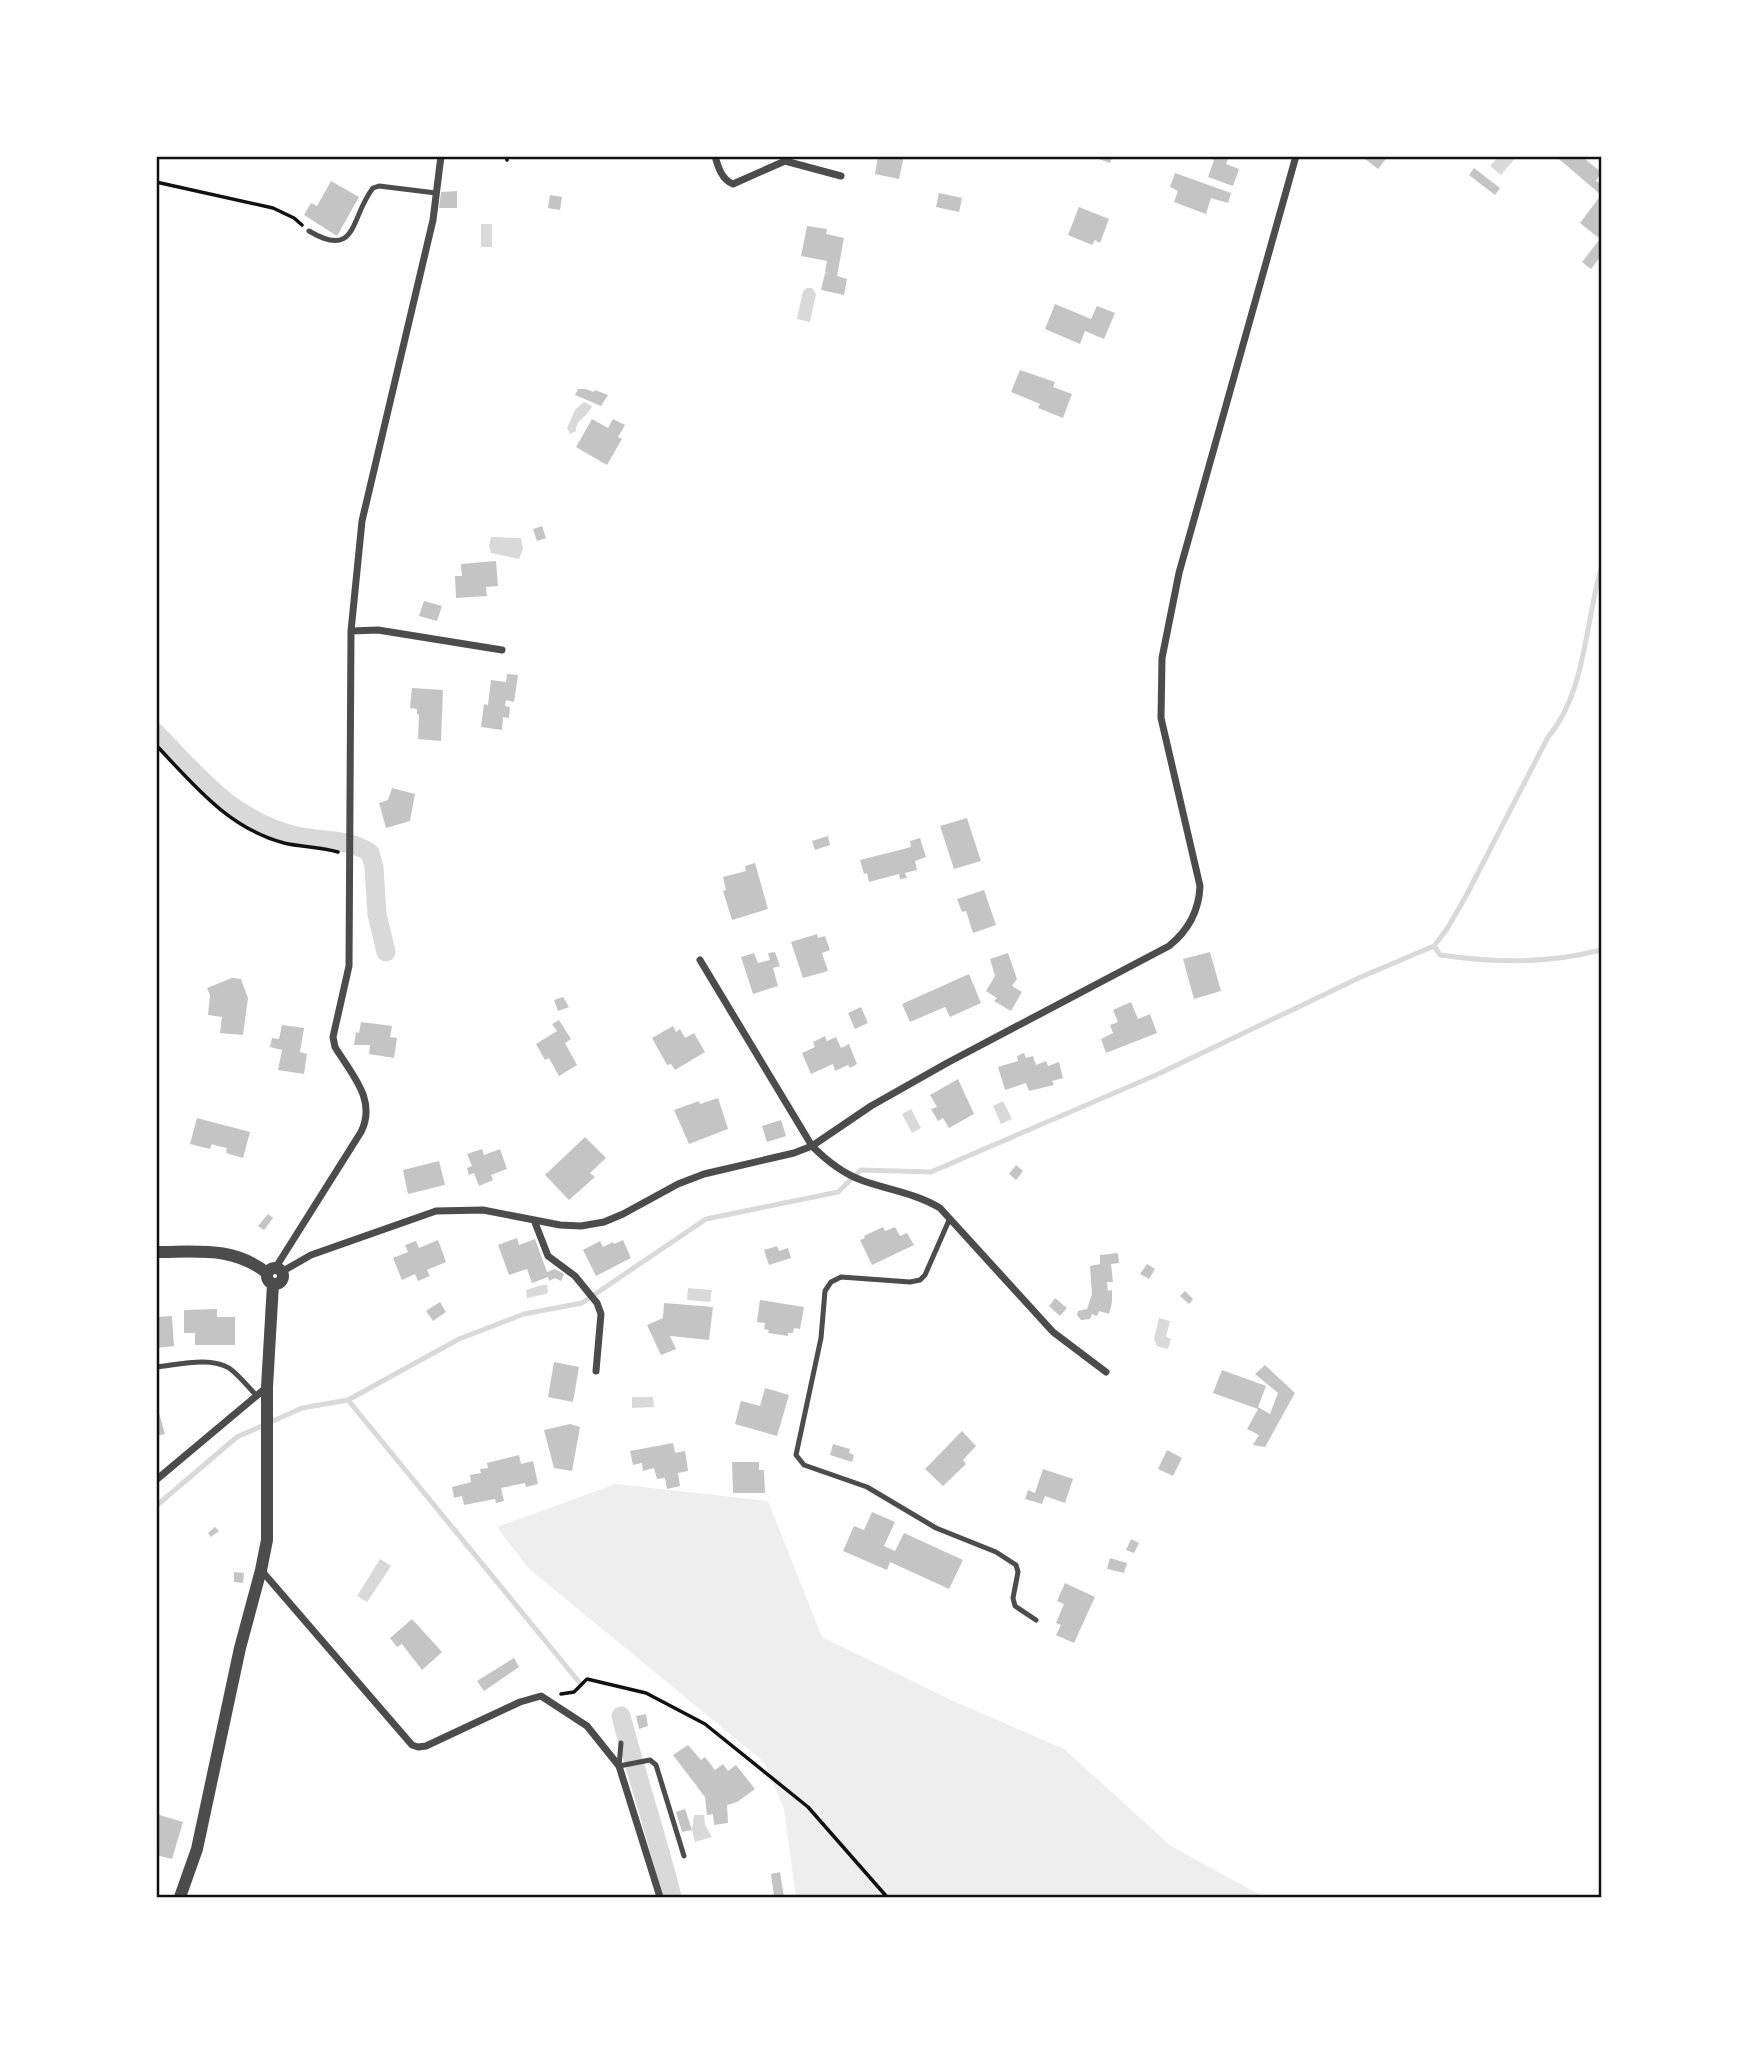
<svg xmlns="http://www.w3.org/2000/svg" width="1757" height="2053" font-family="'DM Sans',sans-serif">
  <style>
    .green { fill: #eee }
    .water { fill: #d9d9d9 }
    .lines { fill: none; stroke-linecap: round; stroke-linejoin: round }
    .stream { stroke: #d9d9d9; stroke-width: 5 }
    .canal { stroke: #d9d9d9; stroke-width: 19 }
    .building { fill: #c4c4c4 }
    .path { stroke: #111; stroke-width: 3.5 }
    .service { stroke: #4c4c4c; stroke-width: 5 }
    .minor { stroke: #4c4c4c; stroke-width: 7 }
    .tertiary { stroke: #4c4c4c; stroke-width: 12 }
    .neatline { fill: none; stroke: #111; stroke-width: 2.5 }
  </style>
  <rect width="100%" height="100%" fill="#fff"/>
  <path class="green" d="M616,1484l152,17 54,136 129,63 113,49 107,97 93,51h-468l-12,-88 -20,-47 -236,-194 -31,-41z"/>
  <path class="water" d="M1499,156h18l-16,19 -11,-9z
    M481,224h11v23h-11z
    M807,288h5l4,6 -6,28 -13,-3 6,-28z
    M584,402l8,4c-4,11 -16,13 -16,25l-6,3 -3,-6 8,-18z
    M491,537l30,1 2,11 -4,10 -28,-6 -2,-7z
    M1003,1101l9,18 -11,5 -8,-18z
    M911,1109l10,19 -9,5 -10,-19z
    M542,1285h5l1,7 -2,2 -19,4 -1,-8z
    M688,1288l24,2 -2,12 -23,-2z
    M1159,1318l11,3 -4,16 5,2 -3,10 -11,-3 -3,-7z
    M632,1397h21l1,10 -22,1z
    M380,1559l11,7 -24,36 -10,-6z
    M694,1815h10l1,10 7,12 -17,5 -3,-12z"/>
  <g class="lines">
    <path class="stream" d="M1434,946l6,9c56,8 106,9 161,-5
      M348,1400l231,282
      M156,1506l81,-69 65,-29 46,-8 111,-61 65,-25 58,-11 124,-84 132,-27 23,-22 70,2 225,-97 205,-98 73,-31 13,-17 19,-33 82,-159c38,-45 37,-114 53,-168"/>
    <path class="canal" d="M156,733c43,44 74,85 136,102 25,7 55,2 78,18l4,14 3,47 9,38
      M621,1716c16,61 36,120 51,181"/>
  </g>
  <path class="building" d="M878,156h26l-5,23 -24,-5z
    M1097,156h16l-3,7 -14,-5z
    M1204,156h25l-3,8 13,5 -6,17 -25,-9 6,-17z
    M1361,156h27l-10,13z
    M1562,156h19l20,16 -5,9 5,3v11l-42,-36z
    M1474,168l26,20 -5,7 -26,-20z
    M1175,173l56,20 -3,10 -17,-5 -5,16 -32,-12 4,-11 -8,-4z
    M331,181l28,16 -22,39 -33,-21 7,-12 6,3z
    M457,191v17h-18l2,-16z
    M939,193l23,5 -3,14 -23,-5z
    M550,195l12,2 -2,13 -12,-2z
    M1601,195v61l-10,13 -9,-7 18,-23 -20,-16z
    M1079,207l30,12 -9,24 -5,-3 -3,5 -24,-10z
    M807,226l20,3 -1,5 18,4 -7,38 10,3 -3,16 -23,-5 4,-17 4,1 -4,-2 2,-11 -26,-5z
    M1055,304l36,15 6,-13 18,7 -11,26 -19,-8 -5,13 -35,-15z
    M1020,370l35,12 -2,5 19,7 -9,24 -25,-10 2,-4 -29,-12z
    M578,389h8l8,3 1,-2 13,5 -7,11 -26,-11z
    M592,419l16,9 5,-9 12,6 -7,12 4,2 -15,26 -31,-18z
    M542,526l4,12 -9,3 -4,-12z
    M496,561l2,25 -12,1 1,9 -31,2 -1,-22h7l-1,-12z
    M424,601l18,5 -5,15 -18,-5z
    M507,674l11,1 -4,27 -8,-2 -1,6 5,1 -1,11 -6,-1 -1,13 -21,-3 3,-23 4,1 3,-25 15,2z
    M412,688l31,2 -2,51 -23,-2 1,-24 -2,-1v-5l-7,-1z
    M392,788l23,6 -5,27 -24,7 -7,-25 9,-3z
    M967,818l14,43 -27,8 -14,-43z
    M828,836l2,9 -15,5 -3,-9z
    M920,838l6,19 -11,4 2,9 -12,3 2,5 -7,1 -1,-5 -30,8 -2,-9 -3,1 -4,-14 51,-13 -1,-6z
    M755,863l13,46 -36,11 -9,-29 3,-1 -3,-13 23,-6 -1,-5z
    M984,890l12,35 -23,8 -7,-22 -4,1 -5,-13z
    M817,934l1,4 7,-2 5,14 -8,3 6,18 -25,7 -12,-36z
    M775,952l5,14 -7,2 5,18 -25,8 -12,-37 13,-4 4,10 12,-3 -2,-7z
    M1210,952l11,39 -27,8 -11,-40z
    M1008,953l9,26 -5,7 10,6 -11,19 -17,-10 3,-3 -11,-7 9,-15 -5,-17z
    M969,974l12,29 -31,14 -5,-10 -35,15 -8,-18z
    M232,978l9,1 7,19 -5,37 -23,-2 2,-16 -14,-2 2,-20 -3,-7z
    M563,997l6,10 -11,4 -4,-11z
    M1131,1002l7,17 12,-5 7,19 -51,20 -5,-14 12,-6 -3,-8 8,-3 -5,-12z
    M861,1007l7,16 -13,6 -7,-16z
    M559,1020l12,19 -6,4 12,22 -18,11 -10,-18 -4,2 -9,-16 21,-13 -5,-7z
    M361,1022l31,4 -2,11 7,1 -3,20 -25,-4 1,-9h-16l2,-13 3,1z
    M282,1025l22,3 -4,24 7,2 -3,20 -26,-4 4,-20 -12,-3 2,-9 7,1z
    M673,1026l3,6 4,-3 5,9 9,-5 11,19 -30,18 -4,-6 -4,1 -15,-27z
    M825,1036l2,5 9,-4 5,11 8,-4 8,20 -7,4 -2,-3 -13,6 -2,-7 -22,10 -9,-21 13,-6 -2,-5z
    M1024,1053l2,5 7,-2 3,9 10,-4 2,5 11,-4 4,16 -11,3 2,4 -25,6 -3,-8 -21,7 -7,-23 20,-6 -1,-5z
    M958,1079l16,35 -25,14 -6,-10 -5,3 -7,-12 6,-2 -7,-12z
    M718,1098l10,31 -39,15 -15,-34 25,-9 1,3z
    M197,1118l53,14 -7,26 -17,-5 1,-5 -10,-2 -5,-2 -2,5 -20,-5z
    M781,1120l5,16 -19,6 -5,-16z
    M585,1137l21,21 -16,15 5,4 -26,23 -24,-25z
    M482,1149l2,6 16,-6 7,20 -16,6 2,5 -14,6 -5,-13 -5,2 -2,-7 5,-2 -5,-12z
    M439,1161l6,24 -37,9 -5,-24z
    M1016,1165l7,6 -7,9 -7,-6z
    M268,1214l5,4 -9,12 -6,-4z
    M883,1227l2,4 10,-4 5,9 7,-3 7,12 -42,20 -12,-25 5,-2 -1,-2z
    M517,1238l2,7 16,-6 12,33 8,-3 9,5 -3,7 -6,-3 -6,3 -1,-4 -16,6 -5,-14 -18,6 -11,-30z
    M438,1240l8,22 -19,8 3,6 -12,5 -3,-7 -13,6 -9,-22 15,-6 -3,-7 11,-4 3,7z
    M623,1240l8,18 -35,18 -13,-26 17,-9 3,6 10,-5 1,2z
    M777,1246l2,5 9,-3 3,10 -22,7 -5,-15z
    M1118,1253l1,10 -8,1 2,18h-6l1,9 4,-1v12l-3,12 -10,-3 -2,5 -5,-2 -2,5 -9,1 -4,-5 1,-4 9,-2 5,-15 -2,-28 10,-2v-9z
    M1147,1264l8,5 -6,10 -9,-5z
    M1185,1291l8,8 -4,5 -9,-8z
    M1055,1298l12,10 -7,8 -11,-10z
    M760,1300l44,7 -4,22 -6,-1 -1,5h-5v3l-20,-3 1,-3 -5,-1 1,-6 -8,-1z
    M440,1302l6,10 -13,9 -7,-10z
    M664,1303l49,4 -4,33 -39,-4 6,13 -15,6 -14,-30 16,-7z
    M217,1309v8h18v28h-40v-12h-11v-23z
    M172,1316l2,30 -18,2v-31z
    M554,1362l25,5 -6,35 -25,-5z
    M1265,1365l30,28 -30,54 -12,-2 6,-10 -12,-6 11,-20 -45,-16 9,-23 44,16 -8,21 12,7 8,-21 -23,-19z
    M765,1388l24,7 -12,41 -42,-12 6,-23 19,5z
    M159,1413l6,21 -9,2v-22z
    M570,1424l10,3 -8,44 -18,-3 -10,-38z
    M962,1431l14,15 -13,14 3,4 -23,22 -18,-17z
    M673,1443l2,10 10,-2 3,20 -10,2 2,13 -13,3 -2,-11 -8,1 -3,-11 -11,3 -1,-8 -9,2 -3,-14z
    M833,1444l17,5 -1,4 5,2 -2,7 -22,-7z
    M1167,1450l15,8 -9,18 -15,-7z
    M519,1455l2,9 12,-3 5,23 -12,3 -1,-4 -24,5 3,13 -8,2 -1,-4 -31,6 -2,-9 -8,2 -2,-11 19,-5 -1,-7 11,-2 -1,-4 8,-1 -1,-5z
    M732,1462h27v8h5l1,23h-32z
    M1043,1469l30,10 -8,24 -20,-7 -3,8 -17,-5 3,-9 7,3z
    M872,1512l23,10 -11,24 11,5 9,-18 59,27 -14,29 -59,-27 -3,8 -44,-19 11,-25 10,4z
    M215,1527l4,4 -8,6 -3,-4z
    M1131,1539l8,4 -5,10 -8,-3z
    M1110,1558l17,5 -3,10 -17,-4z
    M234,1572l10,1 -1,10 -9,-1z
    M1065,1583l30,14 -21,46 -18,-8 5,-10 -5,-2 8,-19 -7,-3z
    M412,1619l30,33 -20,18 -20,-26 -5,3 -7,-9z
    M514,1658l5,9 -35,24 -7,-10z
    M646,1714l2,12 -9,3 -3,-13z
    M688,1745l13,15 4,-3 10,13 8,-6 5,7 8,-6 19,24 -18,13 -10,3 1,18 -14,2 -1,-11 -6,1 -2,-18 -32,-42z
    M685,1809l7,21 -10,2 -6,-20z
    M156,1814l27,8 -11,37 -16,-4z
    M780,1872l4,25h-10l-3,-23z"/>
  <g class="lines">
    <path class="path" d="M506,156l1,4
      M156,182l117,26 21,10 8,7
      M156,745c38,40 72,83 128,98 17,4 36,4 54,9
      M561,1694l13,-2 13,-13 59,14 59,31 103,83 79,90"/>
    <path class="service" d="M309,231c49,29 41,-14 64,-43l6,-2 57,7
      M950,1218l-25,57 -5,5 -10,2 -69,-5 -10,5 -6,9 -4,47 -25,117 8,10 63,22 69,41 60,24 20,13 2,7 -5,26 2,8 21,14
      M156,1367c21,-2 54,-11 73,1 10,7 19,19 28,28
      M621,1743l-2,23 31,-6 6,5 28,91"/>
    <path class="minor" d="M715,156c3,11 7,24 18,28l52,-23 56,15
      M351,631l27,-1 124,20
      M700,960l112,186c14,14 30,27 49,34 27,10 54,13 79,28l113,124 53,40
      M534,1220l14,36 27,20 22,27 4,11 -5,57
      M276,1267l85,-135c16,-32 -9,-57 -26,-85l-2,-10 16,-71 2,-335 11,-110 71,-301 8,-64
      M283,1271l28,-16 125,-44 47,-1 77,15 21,1 23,-4 19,-8 55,-30 26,-10 90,-21 18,-7 59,-40 76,-43 222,-117c20,-16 30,-35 31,-60l-39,-168 1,-60 17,-85 117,-417
      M156,1480l111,-93
      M261,1570l151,175 6,2 8,-1 94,-44 21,-6 46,30 32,40 41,131"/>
    <path class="tertiary" d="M156,1252c41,0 77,-6 111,21
      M267 1276a8 8 0 1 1 16 0a8 8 0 1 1-16 0Z
      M180,1897l17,-48 43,-201 21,-78 6,-30v-153l6,-103"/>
  </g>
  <rect width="1757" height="2053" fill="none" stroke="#ffffff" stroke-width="315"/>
  <rect x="158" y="158" width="1442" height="1738" class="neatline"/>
</svg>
